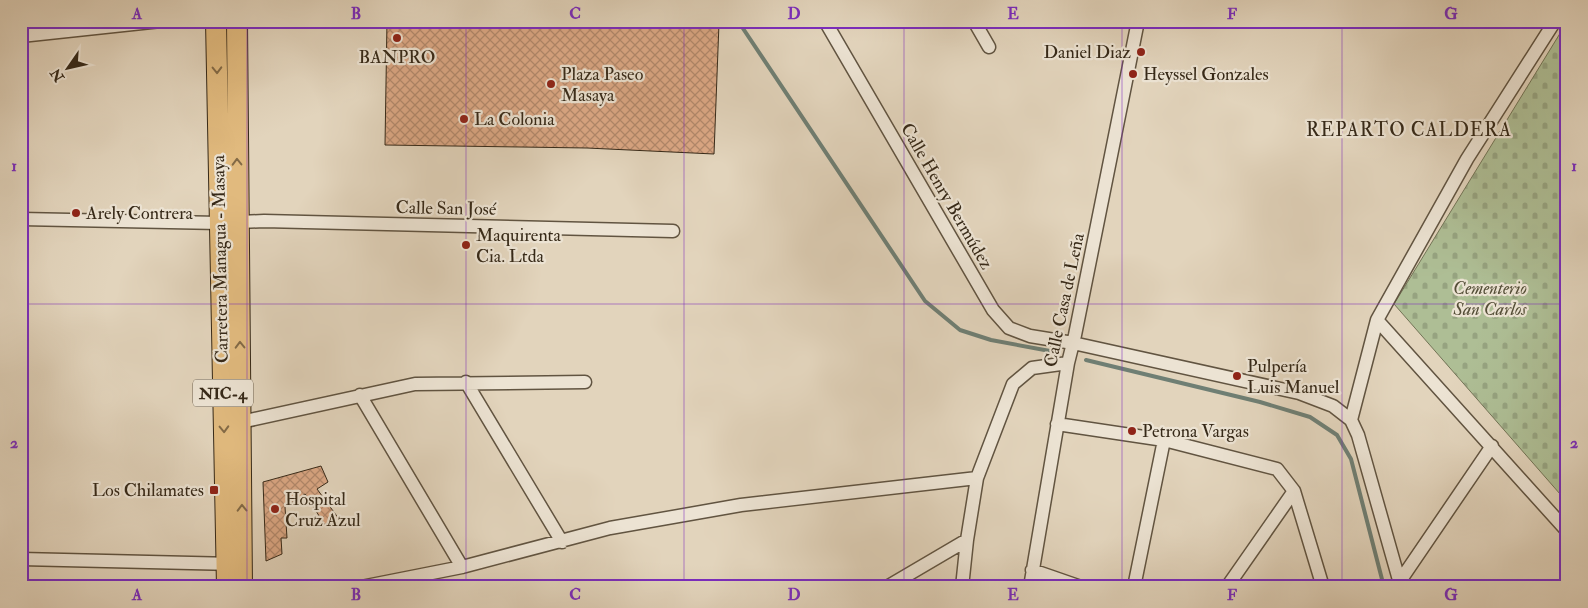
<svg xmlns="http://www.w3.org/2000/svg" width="1588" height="608" font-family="'IM FELL Double Pica',serif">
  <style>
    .cemetery { fill: url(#cemetery-stones); stroke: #727456 }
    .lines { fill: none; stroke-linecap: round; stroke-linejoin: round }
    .stream { stroke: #6f7f74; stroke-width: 4 }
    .building { fill: url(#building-cross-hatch); stroke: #362918 }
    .minor-casing { stroke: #615441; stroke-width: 15 }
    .trunk-casing { stroke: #362918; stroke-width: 22 }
    .minor { stroke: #ece3d3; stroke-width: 12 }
    .trunk { stroke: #e1ba7e; stroke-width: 20 }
    .oneway { stroke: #836a46 }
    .grid { fill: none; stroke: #7b2cbf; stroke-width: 1; stroke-opacity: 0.55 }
    .poi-dot { fill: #8f2418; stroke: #ece3d3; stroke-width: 2 }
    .labels { text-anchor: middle; stroke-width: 4.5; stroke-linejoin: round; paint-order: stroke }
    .shield { fill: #ece3d3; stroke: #6d6150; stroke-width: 1 }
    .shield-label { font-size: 16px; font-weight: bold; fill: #362918 }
    .poi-label { font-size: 18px; fill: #362918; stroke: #ece3d3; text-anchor: start }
    .street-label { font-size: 18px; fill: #362918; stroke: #ece3d3 }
    .park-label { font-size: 18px; font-style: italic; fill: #544e37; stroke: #ece3d3 }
    .neighbourhood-label { font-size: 19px; letter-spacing: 1px; fill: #362918; stroke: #ece3d3 }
    .neatline { fill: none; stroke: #7b2cbf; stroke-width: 2 }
    .grid-label { font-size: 16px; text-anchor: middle; font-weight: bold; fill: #7b2cbf }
  </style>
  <defs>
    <pattern id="cemetery-stones" width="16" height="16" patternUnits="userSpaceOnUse" patternTransform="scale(1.25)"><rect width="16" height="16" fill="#aebe95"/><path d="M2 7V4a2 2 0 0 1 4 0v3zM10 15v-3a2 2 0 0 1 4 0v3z" fill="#96a380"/></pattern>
    <pattern id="building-cross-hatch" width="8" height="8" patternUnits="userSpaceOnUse" patternTransform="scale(1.25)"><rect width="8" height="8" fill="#dca885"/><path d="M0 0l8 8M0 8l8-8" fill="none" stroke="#b3896c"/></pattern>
  </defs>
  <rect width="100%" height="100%" fill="#e2d4bc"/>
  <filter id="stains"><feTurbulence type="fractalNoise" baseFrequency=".004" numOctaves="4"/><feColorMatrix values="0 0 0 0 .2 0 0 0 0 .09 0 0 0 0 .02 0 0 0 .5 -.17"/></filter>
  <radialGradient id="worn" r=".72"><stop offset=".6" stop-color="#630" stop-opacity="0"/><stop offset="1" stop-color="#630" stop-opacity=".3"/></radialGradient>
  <path class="cemetery" d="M1567,22v480l-173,-198z"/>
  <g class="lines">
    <path class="stream" d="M738,21l187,280 35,29 31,10 59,11
      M1086,360l174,42 50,15 27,18 14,24 33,128"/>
  </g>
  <path class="building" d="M387,21l332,2 -5,131 -127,-6 -202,-3z
    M321,466l7,16 -11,7 22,30 -14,6 -20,-31 -20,13 2,31h-6l1,16 -16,7 -3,-79z"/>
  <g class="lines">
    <defs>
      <path id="minor" d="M825,21l168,289 16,18 21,8 43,7 226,50 34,13 18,14 7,15 43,152
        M974,21l15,26
        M21,36l140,-15
        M21,219l198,4 45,-2 409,10
        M1377,320l90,-161 88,-138
        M466,382l96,160
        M360,395l102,172
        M1351,420l26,-100 190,211
        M241,422l174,-38 170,-2
        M1057,424l107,16 113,29 17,22 29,96
        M21,559l213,5
        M1032,570l49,17
        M1400,581l92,-135
        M361,587l101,-20 148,-39 131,-23 236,-27
        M887,587l80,-47
        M962,587l5,-47 10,-62 36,-94 19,-16 36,-5
        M1030,587l38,-224 7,-28 63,-314
        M1134,587l30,-147
        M1227,587l67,-96"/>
      <path id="trunk" d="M216,21l11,566
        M237,21l5,566"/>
    </defs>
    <use href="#minor" class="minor-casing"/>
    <use href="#trunk" class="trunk-casing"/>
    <use href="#minor" class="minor"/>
    <use href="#trunk" class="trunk"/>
  </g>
  <defs><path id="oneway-chevron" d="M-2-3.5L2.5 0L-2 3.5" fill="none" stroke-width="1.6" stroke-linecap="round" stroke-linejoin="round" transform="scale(1.25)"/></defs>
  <g class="oneway">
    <use href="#oneway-chevron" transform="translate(217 70) rotate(89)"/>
    <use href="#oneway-chevron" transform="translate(237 162) rotate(-91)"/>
    <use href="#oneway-chevron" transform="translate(240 345) rotate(-91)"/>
    <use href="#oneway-chevron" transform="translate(224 429) rotate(88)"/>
    <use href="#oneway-chevron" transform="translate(242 508) rotate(-91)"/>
  </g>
  <path class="grid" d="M247,21v566M466,21v566M684,21v566M904,21v566M1122,21v566M1342,21v566M21,304h1546"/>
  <g class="poi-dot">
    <circle cx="397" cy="38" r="5"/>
    <circle cx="1141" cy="52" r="5"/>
    <circle cx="1133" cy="74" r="5"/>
    <circle cx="551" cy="84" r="5"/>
    <circle cx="464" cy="119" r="5"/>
    <circle cx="76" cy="213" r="5"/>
    <circle cx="466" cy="245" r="5"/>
    <circle cx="1237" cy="376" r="5"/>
    <circle cx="1132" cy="431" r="5"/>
    <rect x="209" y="485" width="10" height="10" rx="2.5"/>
    <circle cx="275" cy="509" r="5"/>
  </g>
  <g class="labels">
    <rect class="shield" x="193" y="379.5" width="60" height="27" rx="4"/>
    <g class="shield-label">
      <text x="223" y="399">NIC-4</text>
    </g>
    <g class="poi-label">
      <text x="1131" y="58" text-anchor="end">Daniel Diaz</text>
      <text x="397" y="63" text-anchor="middle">BANPRO</text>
      <text x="561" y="80">Plaza Paseo<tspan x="561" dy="21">Masaya</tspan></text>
      <text x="1143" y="80">Heyssel Gonzales</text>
      <text x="474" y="125">La Colonia</text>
      <text x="86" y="219">Arely Contrera</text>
      <text x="476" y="241">Maquirenta<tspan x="476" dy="21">Cia. Ltda</tspan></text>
      <text x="1247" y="372">Pulpería<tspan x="1247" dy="21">Luis Manuel</tspan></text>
      <text x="1142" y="437">Petrona Vargas</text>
      <text x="204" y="496" text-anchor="end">Los Chilamates</text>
      <text x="285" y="505">Hospital<tspan x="285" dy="21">Cruz Azul</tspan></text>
    </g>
    <g class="street-label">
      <text transform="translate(947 196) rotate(60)" y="6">Calle Henry Bermúdez</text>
      <text transform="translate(446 208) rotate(1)" y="6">Calle San José</text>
      <text transform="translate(220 259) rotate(-91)" y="6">Carretera Managua - Masaya</text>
      <text transform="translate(1064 300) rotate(-78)" y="6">Calle Casa de Leña</text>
    </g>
    <g class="park-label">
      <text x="1490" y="294">Cementerio<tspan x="1490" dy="21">San Carlos</tspan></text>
    </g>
    <g class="neighbourhood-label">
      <text x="1409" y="136">REPARTO CALDERA</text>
    </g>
  </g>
  <rect width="1588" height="608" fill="none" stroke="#e2d4bc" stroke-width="55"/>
  <g transform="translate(68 68) rotate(236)" stroke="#ece3d3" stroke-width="4" paint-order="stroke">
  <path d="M0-4L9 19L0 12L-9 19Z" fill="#362918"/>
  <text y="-8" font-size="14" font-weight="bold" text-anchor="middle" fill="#362918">N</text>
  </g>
  <rect x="28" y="28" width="1532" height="552" class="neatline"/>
  <g class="grid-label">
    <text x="137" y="19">A</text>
    <text x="356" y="19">B</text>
    <text x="575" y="19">C</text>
    <text x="794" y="19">D</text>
    <text x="1013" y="19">E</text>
    <text x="1232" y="19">F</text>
    <text x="1451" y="19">G</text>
    <text x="14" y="171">1</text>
    <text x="1574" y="171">1</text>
    <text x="14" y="448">2</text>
    <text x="1574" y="448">2</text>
    <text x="137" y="600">A</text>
    <text x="356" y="600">B</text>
    <text x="575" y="600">C</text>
    <text x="794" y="600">D</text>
    <text x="1013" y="600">E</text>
    <text x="1232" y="600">F</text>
    <text x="1451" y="600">G</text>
  </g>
  <rect width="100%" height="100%" filter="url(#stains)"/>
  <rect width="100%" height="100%" fill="url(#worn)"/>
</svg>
